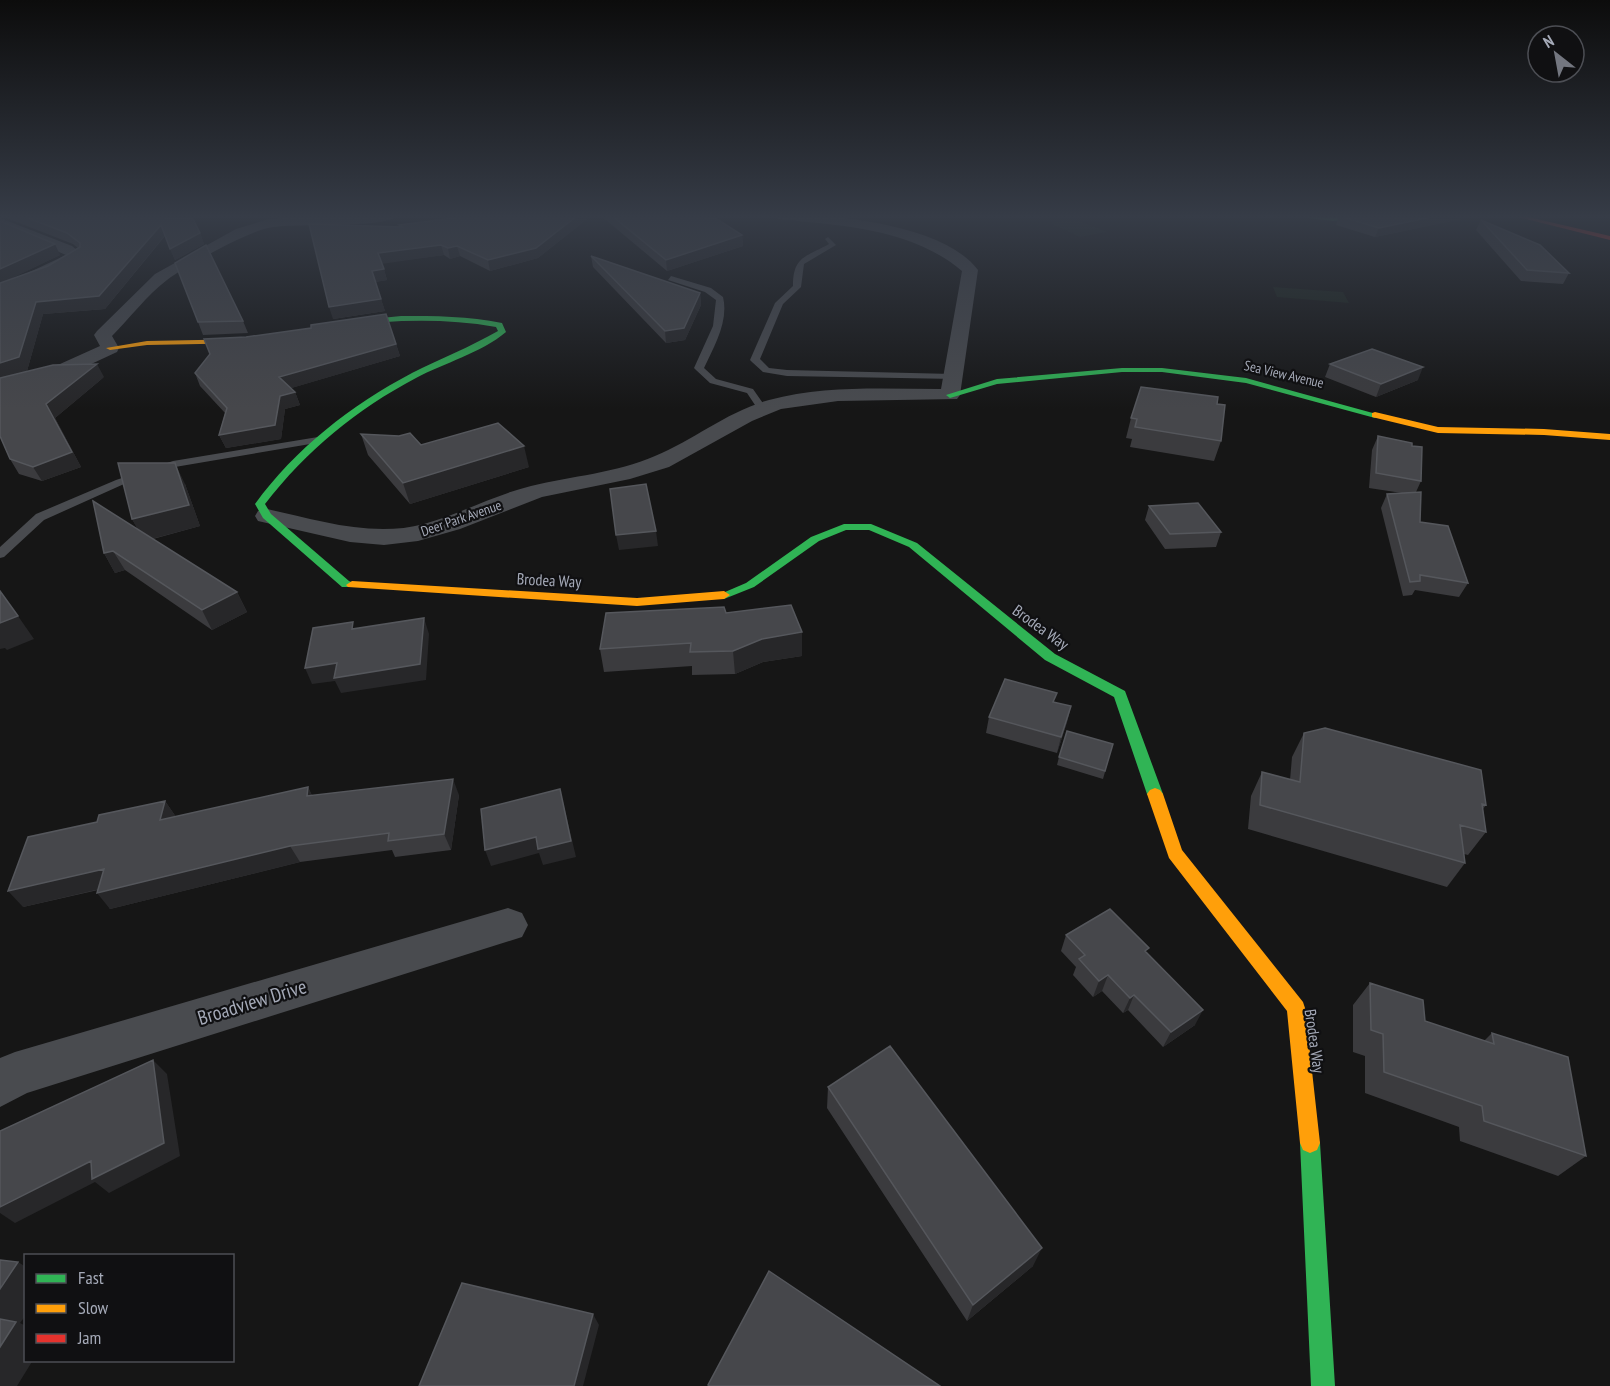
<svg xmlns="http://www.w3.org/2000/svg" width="1610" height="1386" font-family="'PT Sans Narrow',sans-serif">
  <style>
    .green { fill: #1b231d }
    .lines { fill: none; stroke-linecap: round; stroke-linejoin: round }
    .lane { fill: #494b4f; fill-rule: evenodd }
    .street { fill: #494b4f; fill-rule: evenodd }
    .fast { fill: #30b455; fill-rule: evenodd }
    .slow { fill: #ff9f0a; fill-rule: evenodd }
    .jam { fill: #e5322d; fill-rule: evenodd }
    .wall { fill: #3b3b3e }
    .shaded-wall { fill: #272729 }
    .building { fill: #46474b; stroke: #55575c; stroke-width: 1.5 }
    .labels { text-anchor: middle; stroke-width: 4.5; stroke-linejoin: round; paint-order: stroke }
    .far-street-label { font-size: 14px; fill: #a5aab8; stroke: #101012 }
    .street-label { font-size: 16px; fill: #a5aab8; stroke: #101012 }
    .near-street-label { font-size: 20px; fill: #a5aab8; stroke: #101012 }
  </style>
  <rect width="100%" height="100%" fill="#161616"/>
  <path class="green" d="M1075,219l32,13 -27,5 -30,-14z
    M1273,287l70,5 6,11 -72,-6z"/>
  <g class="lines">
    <path class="lane" d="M828,237l8,8 -32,19 -3,23 -18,17 -23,55 9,9 18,2 166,4 5,3 -2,2 -169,-3 -24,-4 -11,-10 -2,-2 25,-57 18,-17c0,-30 13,-29 36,-42l-4,-5z
      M671,276l40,12 12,9c6,24 -9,50 -19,71l12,11 37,10 14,20 -2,2h-6l-12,-18 -37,-10 -14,-13 -2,-2 19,-42 3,-26 -11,-8 -37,-12z
      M318,437l5,3 -1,2 -147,25 -51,17 -80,36 -40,37 -4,1v-11l36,-33 80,-34 57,-19z"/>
    <path class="street" d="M363,215h36c-15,15 -105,7 -131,13 -23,5 -81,37 -101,52 -20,15 -37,38 -55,56l7,12 -2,4 -43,20 -74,20v-12l60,-16 40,-18 -6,-11 3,-4 58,-57 81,-45 30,-9 32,-4z
      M772,215c55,-2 171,8 206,55l-18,125 -3,4 -119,2 -57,8 -29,12 -83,46 -39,12 -88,18 -82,32 -42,12 -34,4 -34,-3 -92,-21 -3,-5 3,-5 9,-2c51,11 105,29 157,15 36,-10 70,-29 107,-38 41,-10 85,-13 124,-30 39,-16 73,-45 114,-56 56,-15 114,-11 172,-11l21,-118c-51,-43 -119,-45 -183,-52z
      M0,218l72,28 12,10 -31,19 -53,22v-11l66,-31 -66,-28z
      M508,908l14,5 6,12 -6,12 -495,156 -27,14v-49l15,-6z"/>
    <path class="fast" d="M1284,215l49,2 64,-2 -64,6z
      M401,316c34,0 68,0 101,7l4,9c-25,21 -62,31 -90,46 -59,31 -110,73 -151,126l6,10 78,67 9,4 -2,2h-14l-79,-69 -8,-14c40,-55 96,-99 157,-131 28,-14 58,-26 86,-42l-2,-4c-52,-9 -102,-7 -154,-1l-4,-2 4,-2z
      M1122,368h40l84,10 134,37 -5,3 -129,-35 -84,-11h-40l-125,12 -47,14 -4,-3 51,-16z
      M871,524l46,19 138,111 70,37 38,103 -3,4h-10l-3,-4 -33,-97 -69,-37 -136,-113 -40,-17h-23l-27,11 -65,46 -30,12 -6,-4 28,-12 65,-46 33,-13z
      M1310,1133l7,3 3,7 15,243h-24l-11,-243 3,-7z"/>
    <path class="slow" d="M250,339h3v4l-106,2 -37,5 -4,-2 41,-7z
      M1375,412l63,15 106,2 66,5v6l-66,-5 -106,-2 -66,-16v-4z
      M352,581l285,17 87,-7 6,4 -6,4 -87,7 -289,-19 -2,-2z
      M1155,788l5,2 3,4 19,56 121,152 2,6 15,135 -3,7 -7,3 -7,-3 -3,-7 -13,-132 -118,-153 -22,-64 3,-4z"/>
    <path class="jam" d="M1510,215h10l90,21v4z"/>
  </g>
  <path class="wall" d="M2,215h179l-2,4 21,14 4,11 -29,16 -10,-24 -60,73 -62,5 -16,57 -27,7v-157l60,34 -57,27 45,-16 30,-18 -5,-4 -69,-27z
    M477,215h115l-54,43 -48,13 -30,-15 -10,3 -6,-4 -62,8 5,17 -12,2 10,29 -52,8 66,-92v-2z
    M600,215h102l40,20 1,11 -76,25z
    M1339,216l122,3 -86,18 -39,-12z
    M1481,220l88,53 -6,11 -42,-3 -45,-51z
    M591,256l109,37 1,12 -16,35 -19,3 -73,-76z
    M243,321l5,12 -45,2 -5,-13z
    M396,344l4,12 -109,32 4,4 5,13 -15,4 -4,30 -55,9 -7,-13 6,-22 -25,-27 -5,-13z
    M1330,364l88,16 -42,17 -51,-20z
    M104,377l-49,41 26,49 -39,14 -23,-7 -9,-15 -10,-23z
    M1217,404l4,37 -7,20 -84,-14 2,-8 -6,-1 5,-20z
    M361,434l60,11 108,22 -119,37 -42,-49z
    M1378,436l34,10 9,35 -5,11 4,30 48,61 -9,14 -44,-7 -3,5 -9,1 -22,-88 6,-14 15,-1 -33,-5 3,-38z
    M185,484l15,42 -47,13 84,53 10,20 -35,18 -87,-60 -10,3 -11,-20 34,-24 -6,-10z
    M1149,506l72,26 -5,15 -51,2 -20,-29z
    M726,613l76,19v24l-39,6 -28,12 -43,1v-9l-88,6 -4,-23z
    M1071,706l-4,16 -10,31 -71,-20 3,-16z
    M1304,733l182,72 -3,4 3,23 -18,23 -4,-1 1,9 -18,24 -199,-58 3,-33 11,-24 28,8 2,-23z
    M1113,744l-10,35 -46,-14 2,-8z
    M308,787l4,9 147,-1 -8,55 -56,7 -3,-7 -92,12 -190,47 -12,-19 -75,17 74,-85 68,-21 11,16z
    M1066,935l81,18 48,72 -32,22 -35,-37 -5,3 -21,-22 -9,6 -20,-22 3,-8 -15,-16z
    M1370,983l55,38 59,20 8,-8 94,123 -28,20 -98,-35 -1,-14 -94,-34v-37l-12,-4v-47z
    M828,1087l205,179 -66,55 -140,-213z"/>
  <path class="shaded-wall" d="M169,215h12l-11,14 -4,-11z
    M578,215h14l-54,43 -48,13 -2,-11z
    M1441,215h21l-1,4 -86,18 4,-9z
    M161,225l4,10 -60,74 -62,5 -16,57 -27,7v-15l36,-61z
    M200,233l4,11 -29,16 -5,-11z
    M742,235l1,11 -76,25 -1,-11z
    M55,244l5,11 -60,29v-15z
    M441,245l3,10 -63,9 -3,-11z
    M457,246l3,10 -10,3 -2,-11z
    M384,269l3,11 -12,2 -3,-11z
    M700,293l1,12 -16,35 -19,3 -1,-12z
    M381,299l4,12 -52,8 -4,-12z
    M396,344l4,12 -115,34 -6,-13z
    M97,364l7,13 -49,41 26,49 -39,14 -9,-14 13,-63z
    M1423,367l-5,13 -42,17 5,-13z
    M295,392l5,13 -15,4 -4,30 -55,9 -7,-13 61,-39z
    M524,446l5,21 -119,37 -7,-21z
    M175,463l10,21 15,42 -56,15 -12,-22z
    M656,531l2,15 -39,4 -3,-15z
    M113,551l12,19 -10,3 -11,-20z
    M237,592l10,20 -35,18 -10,-20z
    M18,616l16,23 -27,11 -2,-2 -5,1v-26z
    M424,618l5,16 -3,46 -85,13 -6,-12 -23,3 -7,-16z
    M802,632v24l-39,6 -28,12 -2,-23 29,-12z
    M1071,706l-4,16 -10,31 4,-16z
    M453,779l6,16 -8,55 -7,-16z
    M308,787l8,16 -9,-7z
    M560,789l16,68 -33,8 -4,-12 -48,13 -6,-16z
    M165,801l11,16 -16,3z
    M290,846l10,16 -190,47 -13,-16z
    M104,869l13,16 -94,22 -15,-16z
    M1108,975l-6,16 -9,6 6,-16z
    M1134,995l-6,15 -5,3 7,-15z
    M1203,1010l-8,15 -32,22 8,-15z
    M153,1060l14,14 13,82 -71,37 -14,-11 -80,41 -15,-10v-6z
    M1042,1248l-9,18 -66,55 6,-16z
    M18,1262l8,5v48l-6,8 6,3v34h7l-16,26h-17v-97z
    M593,1314l6,11 -16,61h-9z"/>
  <path class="building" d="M20,215h149l-3,3 27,1 7,14 -30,16 -9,-24 -62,71 -63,6 -17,55 -19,6v-80l48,-17 32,-19v-4l-13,-10z
    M477,215h101l-42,33 -48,12 -31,-14 -9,2 -7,-3 -63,8 6,16 -12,2 9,28 -52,8 -20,-83 93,3 -3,-2z
    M611,215h91l4,2 11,2 25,16 -76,25z
    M1357,215h84l-62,13 -40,-12z
    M1481,220l59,25 29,28 -42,-3z
    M0,221l55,23 -55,25z
    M206,245l37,76 -45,1 -23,-59z
    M591,256l109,37 -16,35 -19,3z
    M386,314l10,30 -117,33 16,15 -15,4 -5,29 -56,10 8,-27 -32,-35 15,-19 -6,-15 42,-2 65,-9v-3z
    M1372,349l51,18 -42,17 -51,-20z
    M97,364l-51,40 26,48 -39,15 -23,-8 -10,-23v-58l53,-13z
    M1141,387l77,10 -1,7 8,1 -4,36 -86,-14 2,-8 -6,-1z
    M498,423l26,23 -121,37 -42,-49 38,2 11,-3 11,12z
    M1378,436l34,7v3l10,1 -1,34 -45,-8z
    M118,463h57l14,42 -57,14z
    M646,484l10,47 -40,4 -6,-46z
    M1421,492l-1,30 28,4 20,57 -48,-8v6l-10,1 -23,-88z
    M93,501l144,91 -35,18 -89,-59 -9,2z
    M1198,503l23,29 -51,2 -21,-28z
    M0,591l18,25 -18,7z
    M791,605l11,27 -40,7 -29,12 -43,1 1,-9 -91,6 6,-36 118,-6 2,6z
    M424,618l-4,46 -86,14 3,-15 -32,5 8,-40 40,-6 -1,7z
    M1005,679l52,14 -4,9 18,4 -10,31 -72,-20z
    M1325,728l156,42 5,35 -4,-1 4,28 -26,-7 5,38 -205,-58 2,-33 38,10 4,-49z
    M1067,731l46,13 -8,27 -46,-14z
    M453,779l-9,55 -56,7 1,-8 -99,13 -193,47 7,-24 -96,22 20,-54 69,-15 2,-7 66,-14 -5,19 148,-33 -1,9z
    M560,789l11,52 -33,8 -2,-12 -51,13 -4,-41z
    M1110,909l39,39 -4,3 58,59 -32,22 -37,-37 -4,3 -22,-23 -9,6 -20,-22 6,-4 -19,-20z
    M1370,983l53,17 2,21 69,23 -2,-11 76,24 18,99 -102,-35 -2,-15 -98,-34 -1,-38 -12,-4z
    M890,1046l152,202 -69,57 -145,-218z
    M153,1060l11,83 -72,36 -1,-18 -91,46v-76z
    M0,1260l18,2 -18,27z
    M769,1271l171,115h-230l-2,-1z
    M462,1283l131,31 -19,72h-155z
    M0,1319l16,3 -16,25z"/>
  <linearGradient id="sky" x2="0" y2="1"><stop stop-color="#0c0c0c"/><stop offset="0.53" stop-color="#363c47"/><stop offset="1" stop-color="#363c47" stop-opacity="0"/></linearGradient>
  <rect width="1610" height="409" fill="url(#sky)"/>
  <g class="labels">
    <g class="far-street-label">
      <text transform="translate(1284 374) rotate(13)" y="5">Sea View Avenue</text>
      <text transform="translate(461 518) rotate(-19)" y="5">Deer Park Avenue</text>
    </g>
    <g class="street-label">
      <text transform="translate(549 580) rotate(3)" y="6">Brodea Way</text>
      <text transform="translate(1041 627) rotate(36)" y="6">Brodea Way</text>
      <text transform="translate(1315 1041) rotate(82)" y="6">Brodea Way</text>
    </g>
    <g class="near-street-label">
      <text transform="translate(252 1002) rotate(-17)" y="7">Broadview Drive</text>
    </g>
  </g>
  <rect x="24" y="1254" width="210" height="108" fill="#101012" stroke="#4c4e54" stroke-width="1.5"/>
  <rect x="36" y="1274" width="30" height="9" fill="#30b455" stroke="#4c4e54" stroke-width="1.5"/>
  <text x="78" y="1284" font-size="18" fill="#a5aab8">Fast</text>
  <rect x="36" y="1304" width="30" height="9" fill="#ff9f0a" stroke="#4c4e54" stroke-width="1.5"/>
  <text x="78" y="1314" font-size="18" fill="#a5aab8">Slow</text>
  <rect x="36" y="1334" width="30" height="9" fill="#e5322d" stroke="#4c4e54" stroke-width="1.5"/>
  <text x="78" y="1344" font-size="18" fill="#a5aab8">Jam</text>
  <g transform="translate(1556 54) rotate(329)"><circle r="28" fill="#101012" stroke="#4c4e54" stroke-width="1.5"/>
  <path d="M0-4.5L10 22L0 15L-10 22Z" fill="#73767f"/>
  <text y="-9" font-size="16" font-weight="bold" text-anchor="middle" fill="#a5aab8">N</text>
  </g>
</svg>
